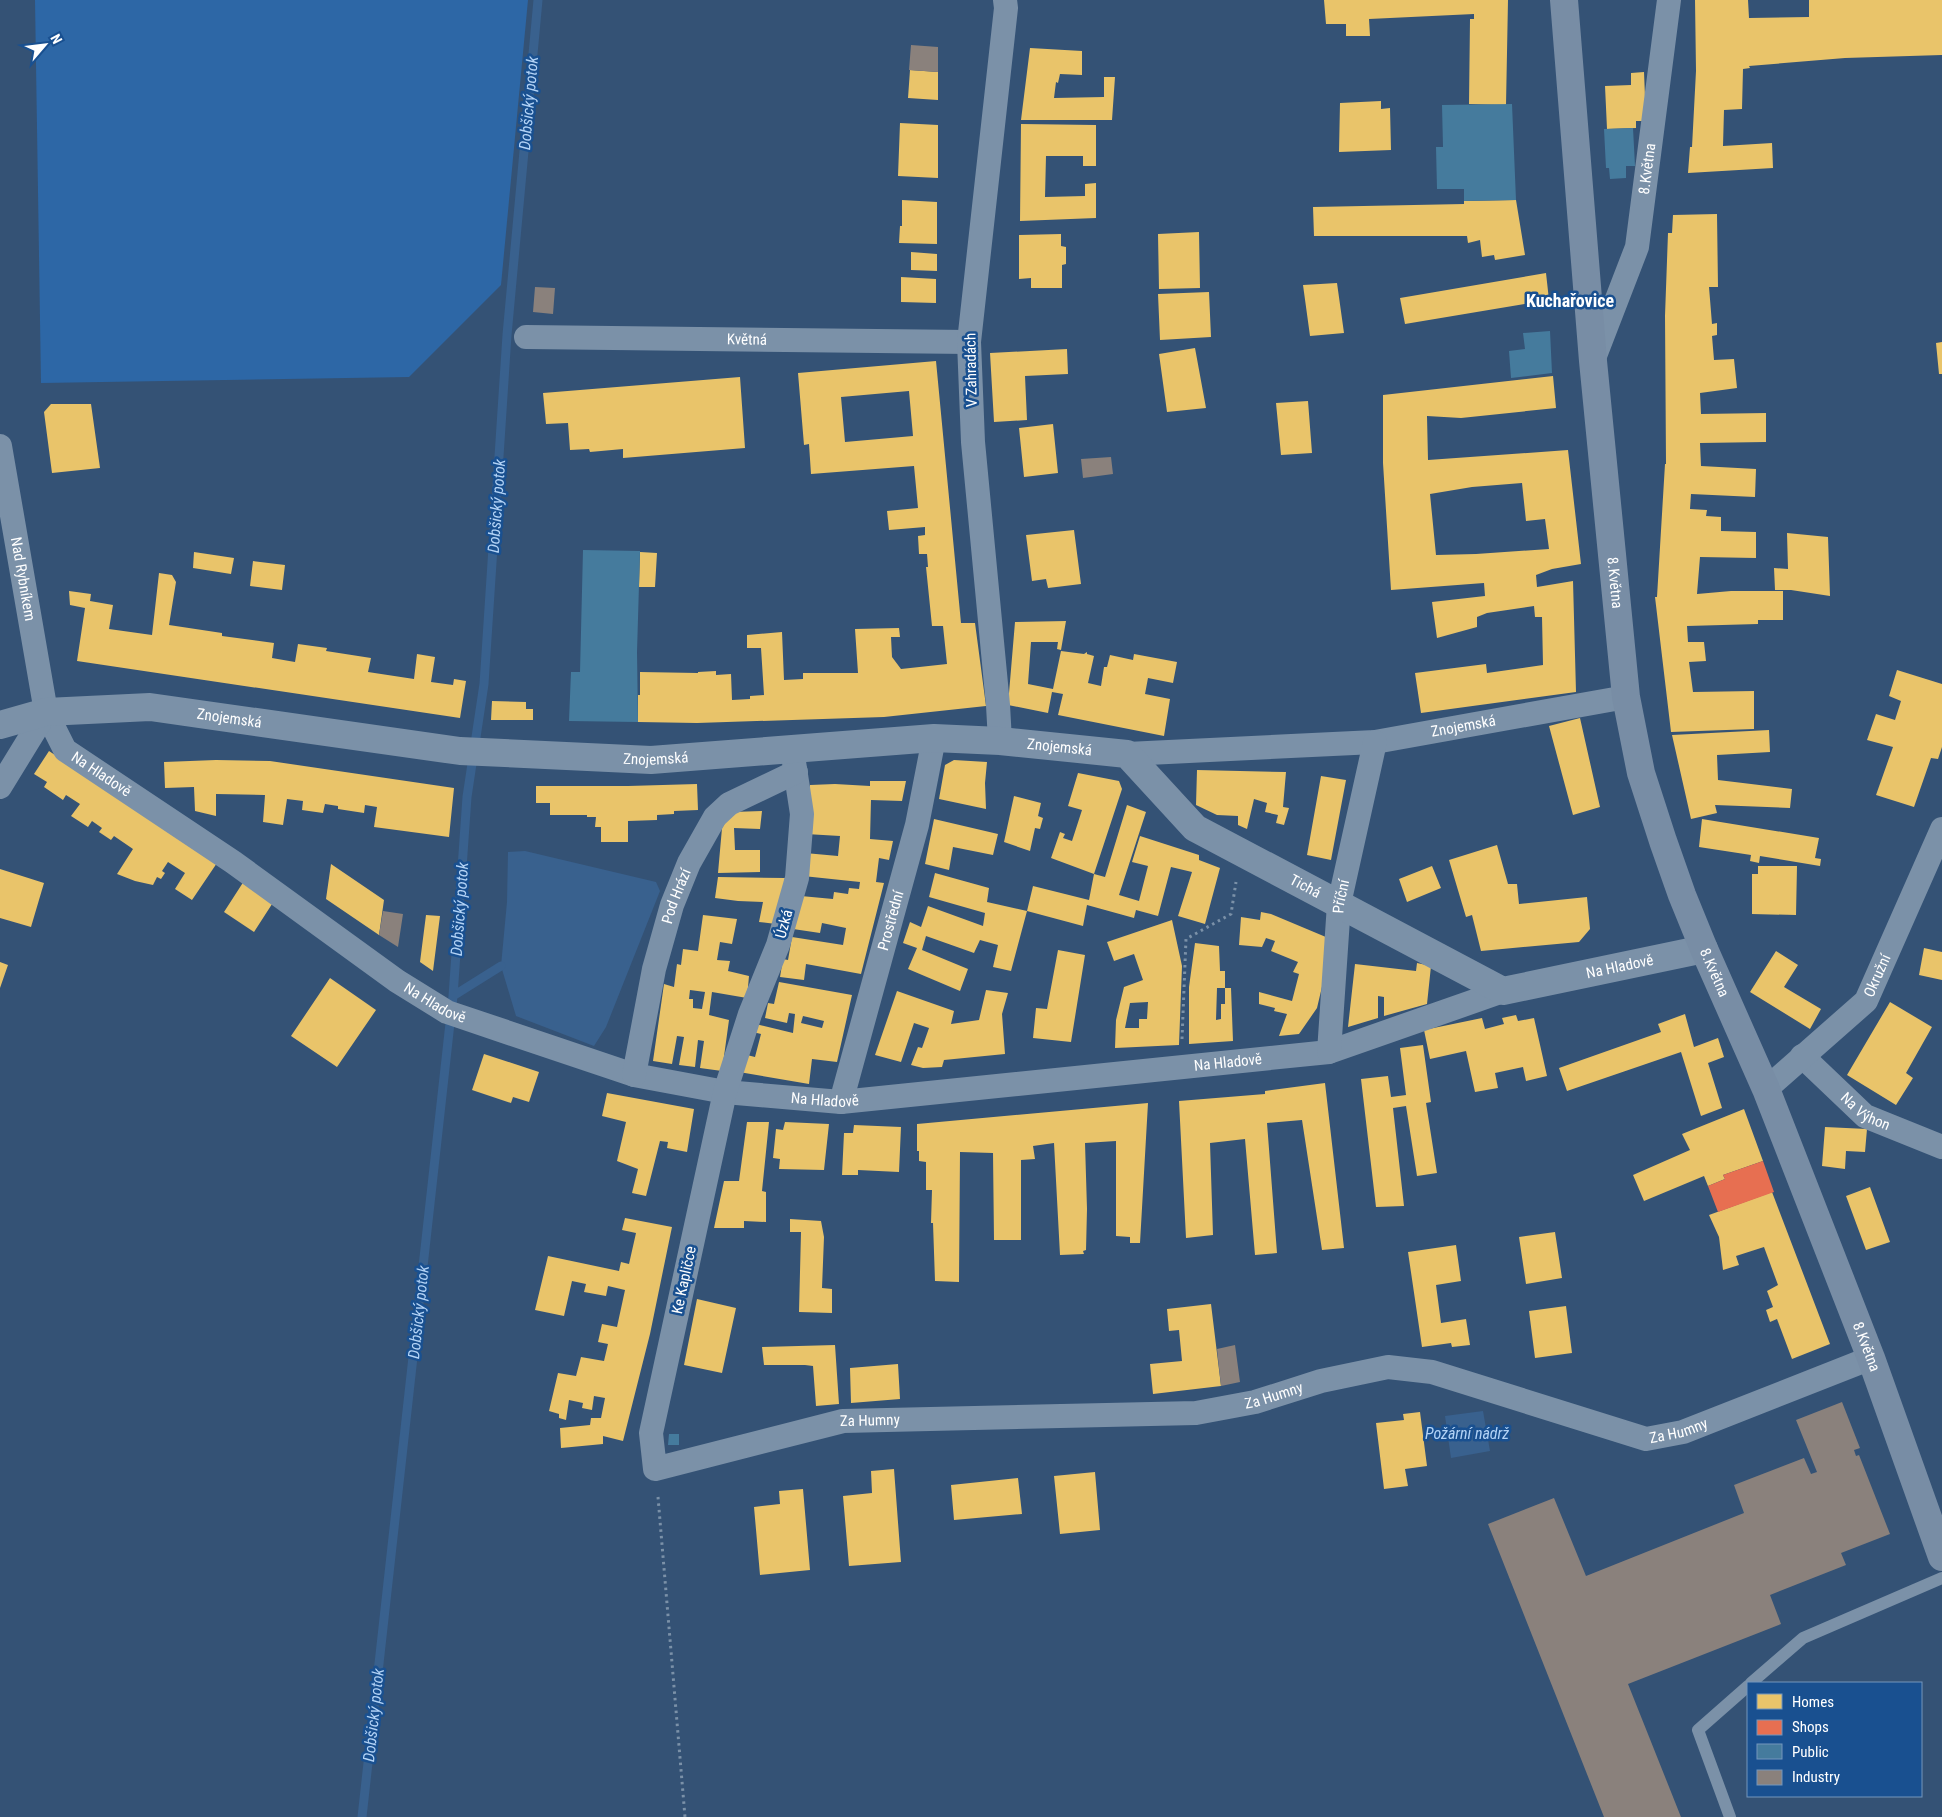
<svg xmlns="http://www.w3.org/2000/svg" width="1942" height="1817" font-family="'Roboto Condensed',sans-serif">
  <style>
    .green { fill: #2d67a6 }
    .water { fill: #39618e }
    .homes { fill: #e9c46a; fill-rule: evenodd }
    .shops { fill: #e76f51 }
    .public { fill: #457b9d }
    .industry { fill: #8a817c }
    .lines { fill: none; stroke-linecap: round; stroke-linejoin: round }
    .stream { stroke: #39618e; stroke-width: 9 }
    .path { stroke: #7b91a8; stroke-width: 3; stroke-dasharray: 2.5 4; stroke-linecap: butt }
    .service { stroke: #7b91a8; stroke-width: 12 }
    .minor { stroke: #7b91a8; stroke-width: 24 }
    .tertiary { stroke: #7b91a8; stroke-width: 28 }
    .secondary { stroke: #788da5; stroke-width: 28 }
    .labels { text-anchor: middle; stroke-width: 5; stroke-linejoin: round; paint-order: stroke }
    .street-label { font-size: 15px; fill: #fff; stroke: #195090 }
    .water-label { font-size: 16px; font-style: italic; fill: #b3d3f6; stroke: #195090 }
    .quarter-label { font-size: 18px; font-weight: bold; fill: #fff; stroke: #195090 }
  </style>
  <rect width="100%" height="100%" fill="#345275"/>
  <path class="green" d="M35,0h493l-27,285 -92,92 -368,6z"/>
  <path class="water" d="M525,851l131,31 4,9 -54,136 -12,19 -78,-30 -15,-50 6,-64 1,-50z
    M1483,1411l7,40 -39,7 -6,-42z"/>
  <path class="homes" d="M1324,0h184l-2,105 -37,-1 1,-85h4v-5l-105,5 1,17h-24v-12h-20z
    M1695,0h53l1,18 60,-1v-17h133v55l-97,3 -96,8 1,2 -7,1 -1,40 -18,1 -1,36 49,-3 1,25 -85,5 2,-26h2l4,-76z
    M1030,48l52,3v24l-22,-1 -2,9 -2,-1 -2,16 50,-1v-20h11l-3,43h-91z
    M910,70l28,2v28l-30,-2z
    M1644,72l2,49h-10v7l-29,1 -2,-43 26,-1v-12z
    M1381,101v8l9,-1 1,42 -52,2 1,-49z
    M900,123l38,2v53l-40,-2z
    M1021,124l75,1v41h-13v-10h-37l-1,41 40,-1v-12l11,-1v35l-76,3z
    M902,200l35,2v42l-38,-1 1,-17h2z
    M1516,200l9,55 -30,5 -1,-5 -12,2 -2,-17 -12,3 -1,-7h-153l-1,-29 151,-3v-3z
    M1717,214l1,73h-9l3,37 5,-1v12l-5,1 2,24 20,-1 3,29 -37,5 1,21 65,-1v29l-66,1 1,23 55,3 -1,28 -64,-3 -1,15 17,1 -1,6 15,1v14l35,1v26l-56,-1 -3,37 34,-3h52v29h-25v4l-71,2 1,16h16l2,19 -17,1 4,30 61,-1v38l-83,3 -16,-135h2l8,-133h1l-1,-148 3,-83h4l1,-18z
    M1199,232l1,56 -41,1 -1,-55z
    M1061,234v12l5,1v17l-4,1v23h-31v-10l-12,1v-44z
    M911,252l26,2v17l-26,-1z
    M1546,273l3,27 -144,24 -5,-26z
    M901,277l35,2v24l-35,-1z
    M1337,283l7,50 -34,3 -7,-51z
    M1209,292l2,45 -51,3 -2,-46z
    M1942,342v32h-3l-3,-31z
    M1195,348l11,60 -39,4 -8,-58z
    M1067,349l1,25 -43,2 2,44 -33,2 -4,-69z
    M936,361l25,262h14l11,83 -102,11 -187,6 -59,-1v-27h2v-23l58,1v-1l18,-1v4l15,-1 1,26 18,-1v-3l14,-1 -3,-47h-14v-13l35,-3 2,48 19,-1v-6h55l-3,-44 44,-1 1,9h-9l1,20 9,12 46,-5 -4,-38h-11l-6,-59h2l-1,-13h-8l-1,-18 7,-1v-8l-36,3 -2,-19 31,-3 -4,-42 -103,8 -2,-30 -5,1 -6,-72zM909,391l4,45 -68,6 -4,-45z
    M1553,376l3,32 -95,10 -34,-2 1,44 140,-10 13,114 -29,5 -16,6 1,12 36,-6 3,111 -155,21 -6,-40 71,-9 1,9 56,-8 -1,-48h-7l-1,-11 -47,7 -10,4v10l-40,11 -5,-36 53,-6 -1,-13 -93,7 -8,-127v-68zM1522,483l4,38 19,-2 4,30 -73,5 -40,1 -6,-61 42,-7z
    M740,377l5,71 -122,10v-9l-33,3 -1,-3 -19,1 -2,-27 -22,1 -3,-31z
    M1308,401l4,52 -31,2 -5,-52z
    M51,404h40l9,64 -48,5 -8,-61z
    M1053,424l5,49 -34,4 -5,-49z
    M1074,530l7,54 -33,4 -2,-9 -14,2 -6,-46z
    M1787,533l41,4 2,59 -39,-6h-16l-1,-22 14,1z
    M194,552l40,6 -3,16 -38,-6z
    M640,552l17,1 -2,34h-16z
    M253,561l32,4 -3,25 -32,-4z
    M159,573l13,2 4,7 -7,43 53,8v3l52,7 -2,15 23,4 3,-18 29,4 -1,3 45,7 -3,14 46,7 3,-25 18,3 -4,25 22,3 1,-6 12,2 -6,37 -383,-57 8,-53 -15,-3 -1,-14 22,3 -1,7 23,4 -4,24 43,6z
    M1066,621l-5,29 -4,-1 1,-7h-27l-3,42 25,5 8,-38 23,3 3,-2v2l7,2 -6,27 13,3 3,-19h3l3,-12 23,5 1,-6 43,8 -4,21 -25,-5 -3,16 25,5 -6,37 -106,-21 5,-21 -11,-2 -4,21 -40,-8 7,-83z
    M1897,670l45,14v63l-4,12 -7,-1 -17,49 -38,-12 17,-48 -26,-7 9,-26 19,6 6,-19 -12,-5z
    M492,701l34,1v7h7v11h-42z
    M1580,718l20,89 -27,8 -24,-89z
    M1769,730l1,22 -53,3 1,25 74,9 -2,19 -75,-3 2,8 -26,6 -19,-84z
    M49,751l168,112 -25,37 -17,-11 10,-16 -17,-11 -6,9 3,2 -4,6 -4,-2 -4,8 -18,-4 -18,-7 16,-25 -19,-13 -3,4 -12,-8 3,-4 -10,-7 -4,6 -17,-11 9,-12 -14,-9 -3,5 -19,-13 3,-5 -13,-8z
    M216,760l54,1 184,27 -5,49 -75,-10 3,-20 -12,-2 -1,8 -26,-4v-3l-13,-2 -2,9 -21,-3 1,-9 -16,-2 -4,26 -20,-3 2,-27 -49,-1v22l-21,-5 -1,-24 -29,1 -1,-26z
    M954,760l33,2 -2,21 1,26 -47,-10 6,-34z
    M1197,770l89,2 -3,35 6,1 -5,17 -8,-2 2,-8 -13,-3 2,-9 -13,-4 -7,30 -9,-4v-9l-21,-1 -21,-10z
    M1078,773l41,8 3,8 -28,85 -43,-16 9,-26 5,2 -2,4 9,3 10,-31 -14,-4z
    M1321,776l25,4 -15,80 -24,-5z
    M870,781h36l-4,20 -31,-1 -1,39 23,2 -4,19 -10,-2 -3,24 8,1 -23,91 -55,-10 -2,16 -24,-3 3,-18 5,1 4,-23 51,8 3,-17 -24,-5 -2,10 -27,-4 8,-33 32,3 1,-7 14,2 1,-6 10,1 1,-7 -57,-6 2,-23 33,3 2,-20 -34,-2 4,-49 25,-1 35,2z
    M697,784l1,26 -24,1v3l-17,1v5l-29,1v21h-27v-15h-6l1,-10h-9v-2h-37v-12h-14v-17h92z
    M1014,796l27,7 -3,13 5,2 -3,11 -5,-1 -5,23 -26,-9z
    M1127,805l19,7 -27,83 20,6 9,-35 -16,-4 8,-26 59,19v5l21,8 -15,56 -27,-8 14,-44 -21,-5 -13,49 -22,-6 -2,8 -47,-13 -4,21 -56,-15 -16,60 -18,-4 5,-22 -18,-5 -6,13 -48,-17 -4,14 46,19 -8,22 -52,-22 9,-21 -14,-5 7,-21 11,5 7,-21 55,20 2,-13 -56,-16 6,-24 54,15 -2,14 40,9 6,-25 56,14 5,-26 11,3z
    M762,811l-2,18 -26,-1 1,22h25v22l-42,1 4,-45 10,-16z
    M934,819l64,15 -5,21 -40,-8 -4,23 -24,-6z
    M1702,819l117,19 -4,20 6,1 -1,7 -60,-10 -1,7 -9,-2 1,-6 -52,-8z
    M1497,845l11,39h9l2,20 68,-7 3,32 -11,13 -98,9 -9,-36 -6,2 -17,-57z
    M331,864l53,36 -5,35 -53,-36z
    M1432,866l9,22 -34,14 -8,-23z
    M1758,866h39l-1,49 -44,-1v-40h6z
    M0,869l44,14 -13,44 -31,-9z
    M718,877l67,1 -9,46 -17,-2 4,-20 -25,-1 -23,-3z
    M244,881l30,20 -20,31 -30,-20z
    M1261,912l10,2 62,26 -16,68 -18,26 -20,2 8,-22 -13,-3 1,-3 -16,-4v-12l33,9 7,-27 -6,-2 5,-10 -27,-11 4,-10 -9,-3 -4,9 -23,-2 2,-28 19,3z
    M426,915l14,1 -7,55 -13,-9z
    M703,915l34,4 -5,25 -12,-2 -3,18 13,1 -2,10 21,5 -2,22 -35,-6 -3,23 20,5 -7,51 -22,-3 4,-27 -6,-1 -3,27 -16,-2 5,-28 -7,-1 -5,28 -19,-3 11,-77 10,3 3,-23 4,1 2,-16 15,2zM690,990l15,2 -3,17 -9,-1v-9h-4z
    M1172,920l10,46 -3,79 -64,3 1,-28 8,-33 19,-7 -9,-26 -20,7 -7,-19zM1148,1002l-1,17h-8v9h-14l5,-25z
    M1195,943l24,3 1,25h5v17h6l2,53 -44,3v-57zM1217,988h8v16h-4v15l-5,1z
    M1924,948l18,4v28l-23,-5z
    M1058,950l27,5 -14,87 -38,-4 3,-30 11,1z
    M1776,951l22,14 -14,22 37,22 -11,20 -60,-37z
    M0,962l8,3 -8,23z
    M1417,963l14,3 -4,38 -43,12v-19l-6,-1v22l-30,9 7,-63 61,7z
    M330,978l46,32 -39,57 -46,-31z
    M779,982l73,13 -15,67 -25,-3 -3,25 -70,-12 4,-18 12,3 6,-23 -12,-3 2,-8 42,10 2,-19 -6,-1 -2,10 -22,-5 3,-15 6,1zM803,1016l21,5 -2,7 -21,-5z
    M986,990l22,3 -6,21 3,40 -61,6 -2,7 -19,1 -12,-3 7,-18 4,1 7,-20 -15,-5 -13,39 -26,-7 22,-64 57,20 -3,13 28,-4z
    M1890,1002l42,25 -26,46 7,5 -17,27 -49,-30z
    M1685,1014l9,33 24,-9 6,19 -16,6 14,45 -21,8 -20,-64 -114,39 -8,-23 102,-36 -3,-8z
    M1516,1015l2,6 16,-3 13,58 -21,5 -3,-14 -28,6 3,15 -23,4 -9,-41 -36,8 -6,-29 58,-12 3,11 19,-5 -2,-6z
    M1423,1045l8,57 -5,1 11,70 -20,3 -11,-70 -13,2 11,98 -28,1 -15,-128 27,-3 3,21 15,-2 -6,-47z
    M484,1054l55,18 -10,30 -16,-5 -2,6 -39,-13z
    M1325,1083l19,165 -22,2 -20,-130 -35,3 10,130 -22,2 -10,-116 -35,4 3,92 -27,3 -7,-137 86,-7v-3z
    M607,1093l87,16 -7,43 -20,-4 1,-6 -8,-1 -14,55 -14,-3 6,-24 -21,-8 9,-39 -24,-6z
    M1148,1103l-8,140h-10v-6l-14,-1v-95l-31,2 2,66 -1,41 -3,1 1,3 -24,1 -6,-112 -21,3 2,13 -14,1v80h-27l-1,-87 -33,-1 -1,130 -24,-1 -2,-58h-2l1,-33h-6v-28l-7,-1v-10h-2v-27z
    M1744,1109l19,52 -40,14 2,4 -17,7 -4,-10 -60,25 -11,-26 57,-25 -8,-16z
    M747,1122h22l-7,69 4,1v30l-22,-1v7h-30l10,-47h15z
    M785,1122l44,2 -5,46 -45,-1 1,-10 -7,-1 3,-29 7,1z
    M854,1125l47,2 -2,45 -41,-2v5h-16l2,-42h9z
    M1825,1127l42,2 -2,23 -19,-1 -1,18 -23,-3z
    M1870,1187l20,55 -24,8 -20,-54z
    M1772,1192l58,152 -38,15 -15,-40 -7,3 -4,-12 7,-3 -6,-16 11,-6 -14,-38 -28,9 3,9 -16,5 -4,-33 -10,-22z
    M625,1218l47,9 -22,107 -27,107 -20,-5v8l-42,4 -1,-20 30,-3 1,-7h10l4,-20 -11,-2 -2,14 -10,-2 1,-5 -14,-3 -3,20 -7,-2v-4l-10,-3 9,-38 18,3 5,-19 23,4 4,-17 -10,-2 4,-18 15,3 8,-37 -17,-4 -2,10 -22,-4 2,-8 -14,-3 -8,35 -29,-6 13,-54 71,15 2,-9 8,2 7,-31 -14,-3z
    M790,1219l31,2 3,16 -2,51 10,1v24l-33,-1 2,-80h-11z
    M1555,1232l7,46 -36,6 -7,-47z
    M1456,1245l5,36 -25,4 5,38 25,-4 4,26 -18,2 -1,-4 -29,4 -14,-95z
    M697,1299l39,9 -14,65 -38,-8z
    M1211,1304l10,82 -68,8 -3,-30 32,-3 -3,-31 -10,1 -2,-22z
    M1566,1306l6,47 -37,5 -6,-47z
    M835,1345l4,59 -23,2 -3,-40 -8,-1h-41l-2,-18z
    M898,1364l2,35 -49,4 -1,-35z
    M1420,1412l7,54 -22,3 3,17 -24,3 -8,-66 28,-3 -1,-6z
    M894,1469l7,93 -52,4 -6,-70 29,-3 -1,-22z
    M1095,1472l5,58 -40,4 -6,-58z
    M1018,1478l4,36 -68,6 -3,-35z
    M803,1489l7,81 -50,5 -6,-68 26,-3 -1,-13z"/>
  <path class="shops" d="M1763,1161l11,31 -56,20 -10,-26 17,-7 -2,-4z"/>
  <path class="public" d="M1512,104l4,96 -52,1v-12h-27l-1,-42h7l-1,-42z
    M1633,128l2,38h-9v12l-16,1 -1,-11h-3l-2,-39z
    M1550,331l2,42 -41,5 -2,-27 16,-2 -2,-16z
    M583,550l57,1 -3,101 1,70 -69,-1 2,-49h9z
    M669,1434h10v11h-11z"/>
  <path class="industry" d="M911,45l27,2v25l-29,-2z
    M535,287l20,1 -2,26 -20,-2z
    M1111,457l2,17 -30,4 -2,-19z
    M383,911l20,3 -5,33 -19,-12z
    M1235,1345l5,37 -19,4 -4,-37z
    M1842,1402l18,46 -6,2 2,6 3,-1 31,79 -49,19 5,12 -76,30 11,29 -153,60 53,133h-77l-116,-293 66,-26 32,78 158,-63 -10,-28 70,-27 7,16 6,-2 -21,-52z"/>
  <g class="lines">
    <path class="stream" d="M453,996l48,-30
      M362,1817l91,-821 14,-199 17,-113 23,-349 31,-335"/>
    <path class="path" d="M1182,1039l4,-100 45,-25 5,-32
      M658,1497l27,320"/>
    <path class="service" d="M1751,1683l52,-45 139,-60
      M1730,1817l-32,-87 50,-44"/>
    <g class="minor">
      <path id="s1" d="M526,337l443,5"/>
      <path id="s2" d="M1593,361l44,-114 32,-247"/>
      <path id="s3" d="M0,446l46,266 19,38 168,112 164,119 50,31 187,63 91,17 116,10 488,-50 174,-61"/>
      <path d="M1000,741l-2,-36 -25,-263 -4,-100 37,-334 -1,-8"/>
      <path id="s4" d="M792,749l10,65 -5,64 -19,67 -28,69 -25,78 -74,341 4,36 188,-48 353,-8 59,-11 66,-21 67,-14 44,5 214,67 37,-7 188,-74"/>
      <path id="s5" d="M1127,754l248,-12 251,-45"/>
      <path d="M0,787l46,-75"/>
      <path id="s6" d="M1329,1052l10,-148 36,-162"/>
      <path id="s7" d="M1802,1056l63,60 77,31"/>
      <path id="s8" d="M634,1075l20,-106 18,-64 17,-42 26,-46 14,-13 67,-32"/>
      <path id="s9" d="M1766,1089l100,-88 76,-172"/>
      <path id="s10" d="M841,1102l76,-277 17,-87"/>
    </g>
    <path class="tertiary" id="s11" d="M0,725l46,-13 104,-5 310,44 191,9 283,-22 66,3 127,13 68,74 308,163 201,-42"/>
    <path class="secondary" id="s12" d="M1564,0l29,361 33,336 15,76 22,68 19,54 22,54 62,140 105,269 71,199"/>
  </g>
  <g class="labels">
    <g class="street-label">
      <text dy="5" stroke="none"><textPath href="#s2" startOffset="201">8.Května</textPath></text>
      <text dy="5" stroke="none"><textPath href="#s1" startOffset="221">Květná</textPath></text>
      <text transform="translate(971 370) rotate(-91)" y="5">V Zahradách</text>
      <text dy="5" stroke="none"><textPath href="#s3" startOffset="135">Nad Rybníkem</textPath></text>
      <text dy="5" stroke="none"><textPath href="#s12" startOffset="585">8.Května</textPath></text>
      <text dy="5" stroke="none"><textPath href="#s11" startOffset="232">Znojemská</textPath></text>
      <text dy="5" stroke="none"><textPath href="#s5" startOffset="338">Znojemská</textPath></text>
      <text dy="5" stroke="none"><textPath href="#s11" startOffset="1066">Znojemská</textPath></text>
      <text dy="5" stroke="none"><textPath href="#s11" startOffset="661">Znojemská</textPath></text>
      <text dy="5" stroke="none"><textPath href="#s3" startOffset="356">Na Hladově</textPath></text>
      <text dy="5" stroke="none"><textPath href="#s11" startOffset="1359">Tichá</textPath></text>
      <text dy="5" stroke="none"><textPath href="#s6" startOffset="156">Příční</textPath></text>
      <text dy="5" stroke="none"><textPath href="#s8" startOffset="184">Pod Hrází</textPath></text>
      <text dy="5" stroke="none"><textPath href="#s10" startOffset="188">Prostřední</textPath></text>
      <text transform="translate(784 924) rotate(-75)" y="5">Úzká</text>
      <text dy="5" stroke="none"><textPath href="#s11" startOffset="1702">Na Hladově</textPath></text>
      <text dy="5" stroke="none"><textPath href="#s12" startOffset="990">8.Května</textPath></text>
      <text dy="5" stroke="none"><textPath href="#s9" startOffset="161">Okružní</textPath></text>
      <text dy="5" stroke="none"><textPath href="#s3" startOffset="761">Na Hladově</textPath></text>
      <text dy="5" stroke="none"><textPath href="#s3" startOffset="1571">Na Hladově</textPath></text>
      <text dy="5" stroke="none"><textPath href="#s3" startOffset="1166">Na Hladově</textPath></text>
      <text dy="5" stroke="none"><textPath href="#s7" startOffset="85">Na Výhon</textPath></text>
      <text transform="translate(684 1280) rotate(-78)" y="5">Ke Kapličce</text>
      <text dy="5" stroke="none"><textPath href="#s12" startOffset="1394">8.Května</textPath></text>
      <text dy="5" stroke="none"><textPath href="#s4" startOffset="1368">Za Humny</textPath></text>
      <text dy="5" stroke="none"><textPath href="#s4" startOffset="962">Za Humny</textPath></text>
      <text dy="5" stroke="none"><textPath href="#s4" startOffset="1788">Za Humny</textPath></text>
    </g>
    <g class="water-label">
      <text transform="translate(528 103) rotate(-85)" y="6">Dobšický potok</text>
      <text transform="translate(496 506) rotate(-86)" y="6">Dobšický potok</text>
      <text transform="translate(459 909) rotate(-86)" y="6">Dobšický potok</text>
      <text transform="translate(418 1312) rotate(-84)" y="6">Dobšický potok</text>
      <text x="1467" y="1439">Požární nádrž</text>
      <text transform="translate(373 1715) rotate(-84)" y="6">Dobšický potok</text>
    </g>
    <g class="quarter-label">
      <text x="1570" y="307">Kuchařovice</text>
    </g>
  </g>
  <rect x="1747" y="1682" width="175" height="115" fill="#195090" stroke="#7596bc"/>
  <rect x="1757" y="1694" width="25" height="15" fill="#e9c46a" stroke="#7596bc"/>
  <text x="1792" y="1707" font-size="15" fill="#ffffff">Homes</text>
  <rect x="1757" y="1720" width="25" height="15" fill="#e76f51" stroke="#7596bc"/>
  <text x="1792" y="1732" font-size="15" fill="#ffffff">Shops</text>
  <rect x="1757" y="1744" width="25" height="15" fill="#457b9d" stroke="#7596bc"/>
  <text x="1792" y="1757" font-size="15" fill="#ffffff">Public</text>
  <rect x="1757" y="1770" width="25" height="15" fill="#8a817c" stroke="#7596bc"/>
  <text x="1792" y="1782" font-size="15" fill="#ffffff">Industry</text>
  <g transform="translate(45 45) rotate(62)" stroke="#195090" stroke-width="4" paint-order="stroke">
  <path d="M0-4L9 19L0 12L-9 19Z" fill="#ffffff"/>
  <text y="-8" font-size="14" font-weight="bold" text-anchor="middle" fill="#ffffff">N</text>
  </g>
</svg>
